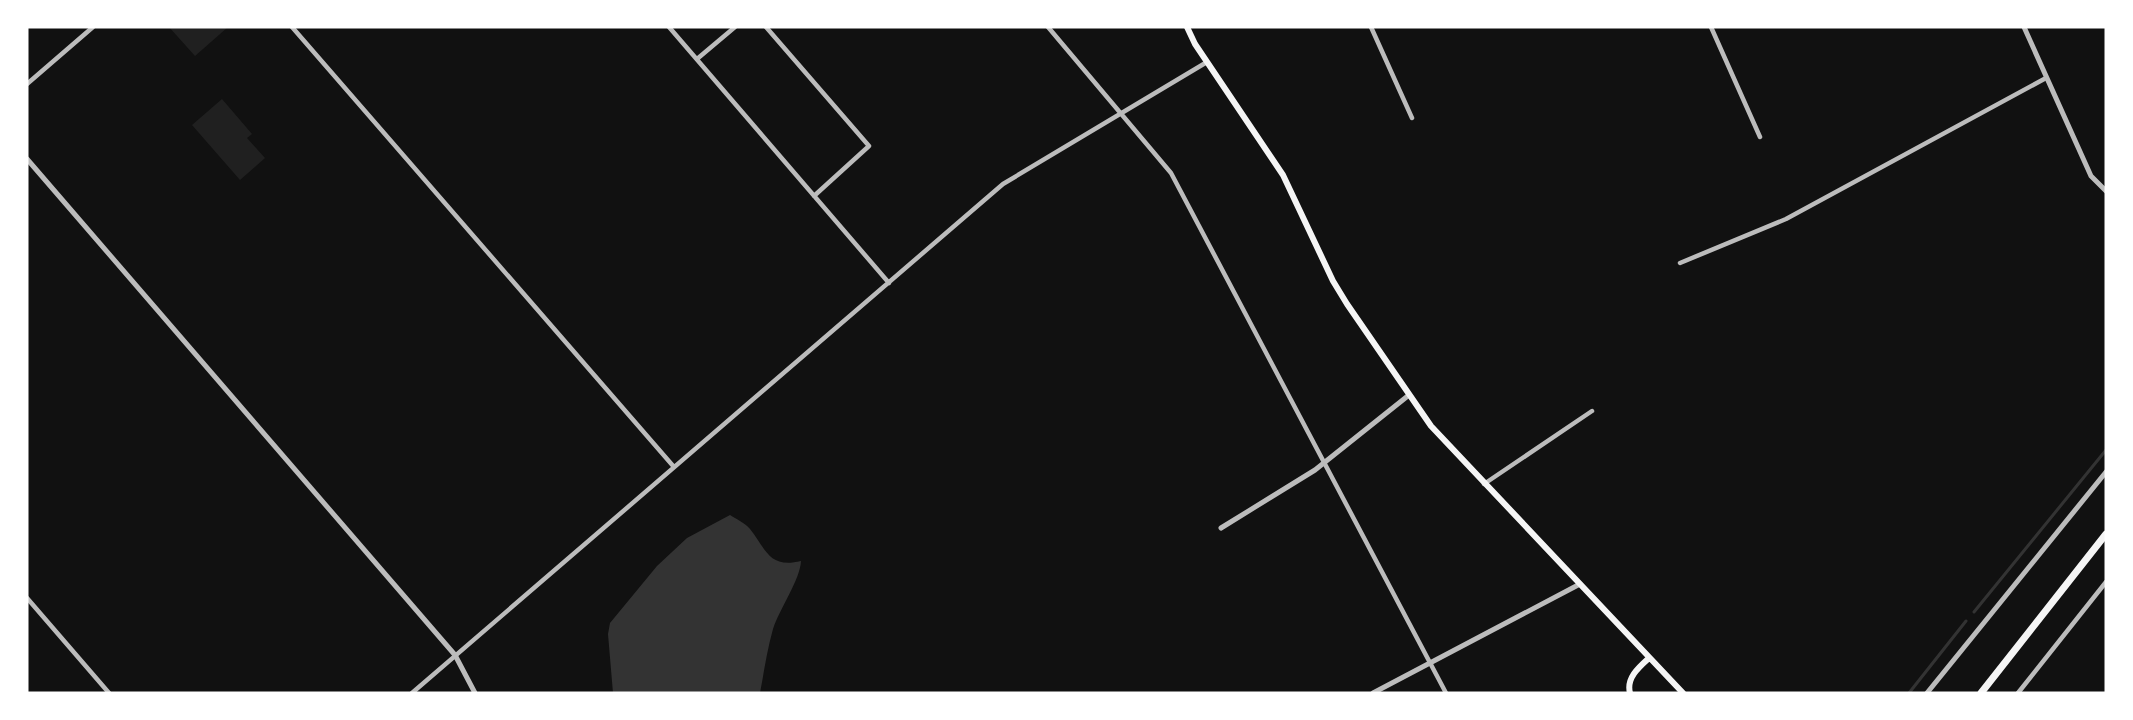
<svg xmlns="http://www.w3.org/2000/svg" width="2133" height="720" font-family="Arial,sans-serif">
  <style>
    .green { fill: #202020 }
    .water { fill: #333 }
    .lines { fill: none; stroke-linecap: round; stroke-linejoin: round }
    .stream { stroke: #333; stroke-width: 3 }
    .minor { stroke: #bcbcbc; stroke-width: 4.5 }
    .tertiary { stroke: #bcbcbc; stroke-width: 5 }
    .secondary { stroke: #f5f5f5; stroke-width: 6 }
    .primary { stroke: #f5f5f5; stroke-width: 7 }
  </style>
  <rect width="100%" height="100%" fill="#111"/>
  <path class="green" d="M169,27h59l-33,29z
    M222,99l30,35 -5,4 18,20 -25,22 -48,-55z"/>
  <path class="water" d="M730,515c6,4 15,8 20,14 16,20 19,40 51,32 -1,19 -21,47 -28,68 -6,21 -9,43 -13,64h-147l-5,-59 2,-11 47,-57 30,-28z"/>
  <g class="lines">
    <path class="stream" d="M1974,612l132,-162
      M1909,693l57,-72"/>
    <path class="minor" d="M292,27l382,440
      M669,27l220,256
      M766,27l103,119 -55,50
      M1048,27l123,146 275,520
      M1371,27l41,91
      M1711,27l49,110
      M697,59l38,-32
      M27,84l66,-57
      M1680,263l106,-44 260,-141
      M1484,484l108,-73
      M27,598l82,95
      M412,693l591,-509 204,-122
      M2018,693l88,-111"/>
    <path class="tertiary" d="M2024,27l67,149 15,15
      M27,159l428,496 20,38
      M1221,528l94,-58 94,-75
      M1373,693l207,-109
      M1927,693l179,-221"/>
    <path class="secondary" d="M1187,27l8,17 88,131 50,106 14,23 84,122 252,267
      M1630,693c-4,-15 9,-26 19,-35"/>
    <path class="primary" d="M1981,693l125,-159"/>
  </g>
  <rect width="2133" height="720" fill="none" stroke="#ffffff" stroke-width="57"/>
</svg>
